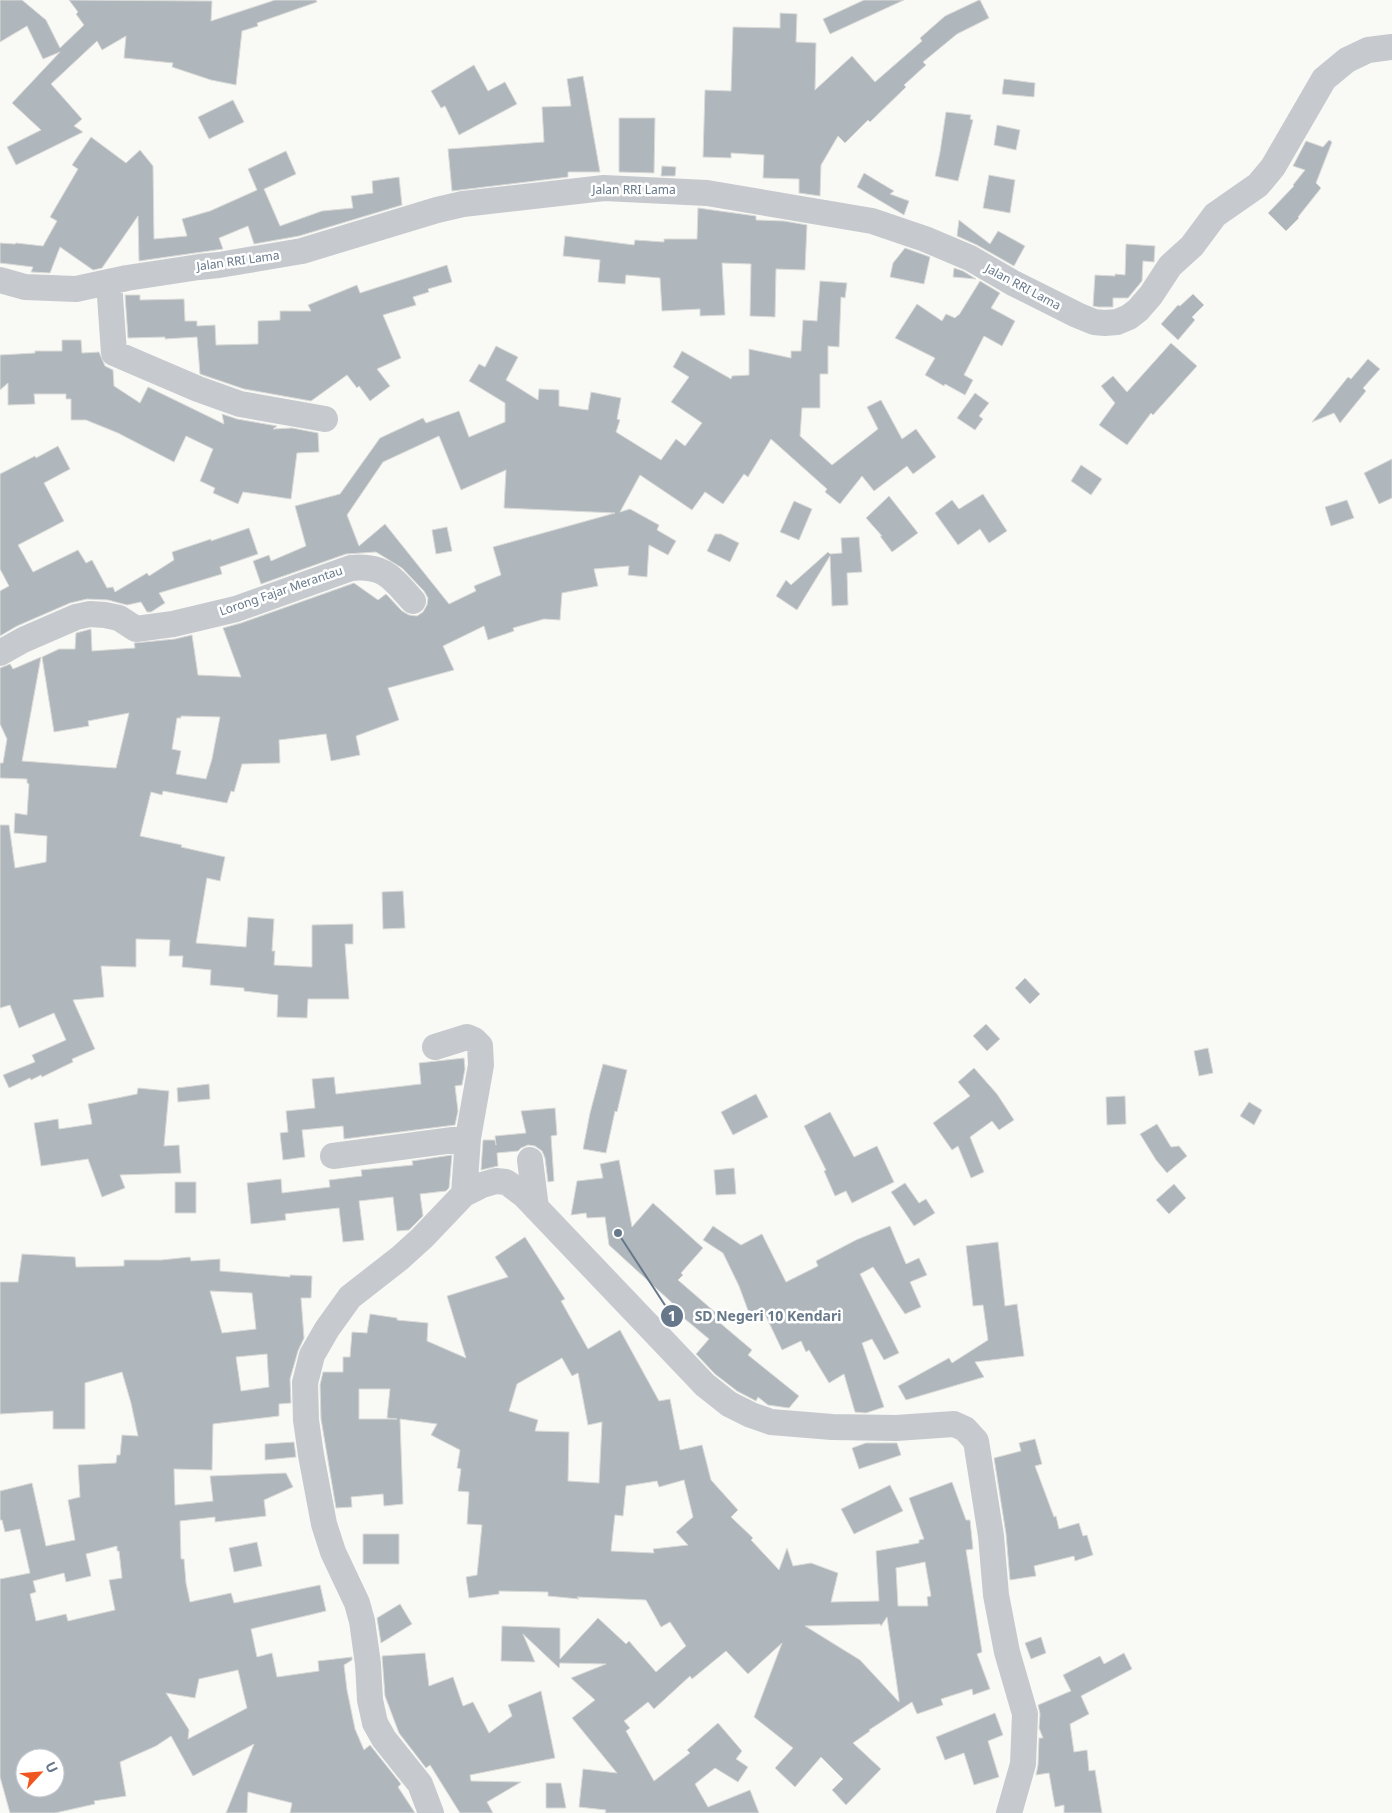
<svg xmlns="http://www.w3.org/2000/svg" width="1392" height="1813" font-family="'Noto Sans',sans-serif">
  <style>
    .building { fill: #afb7bd; stroke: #dbdbd8; fill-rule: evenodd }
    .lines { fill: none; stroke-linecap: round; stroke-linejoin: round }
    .minor { stroke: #c6cace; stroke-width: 26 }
    .labels { text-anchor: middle; stroke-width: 5; stroke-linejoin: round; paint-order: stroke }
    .street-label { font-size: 12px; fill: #667889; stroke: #fff }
    .leader { fill: none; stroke: #667889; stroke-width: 2 }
    .callout-dot { fill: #667889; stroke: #fff; stroke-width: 2 }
    .mark-label { font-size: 15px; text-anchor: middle; font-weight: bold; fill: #fff }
    .callout-label { font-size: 14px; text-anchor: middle; font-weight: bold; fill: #667889; stroke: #fff; stroke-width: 5; stroke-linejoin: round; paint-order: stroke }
  </style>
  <rect width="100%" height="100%" fill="#f9f9f6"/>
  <path class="building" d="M0,0h22l24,20 14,28 24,-23 -8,-11 2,-2 -9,-12 143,1 -1,20 64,-21h41l1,2 -60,21 1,3 -16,5 -6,54 -25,-5 -39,-13 1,-4 -49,-5 2,-22 -24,14 -5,-9 -46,43 31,35 -8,7 9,6 -67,33 -9,-18 34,-17 -29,-27 48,-51 -17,7 -16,-33 -27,16z
    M864,0h40l-74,34 -7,-15z
    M979,0h1l9,18 -32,16 -34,28 3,3 -22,20 2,2 -36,35 -2,-2 -23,23 -7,-7 -17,29 -1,31 -21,-3v-14l-36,-1 1,-23 -33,-2v5l-28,-1 2,-67 26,1 2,-64 47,1v-15l17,1 -1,28 20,1 -1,47 37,-34 23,26 47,-41 -2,-3 25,-22z
    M474,65l14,26 17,-9 12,22 -58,31 -14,-29 -4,2 -10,-17z
    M583,76l17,96h-32v5l-116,14 -4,-42 96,-7 -2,-35 29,-1 -4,-27z
    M1004,79l31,4 -1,14 -32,-3z
    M233,100l11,22 -35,17 -11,-22z
    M946,112l25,3 -1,4 3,1 -15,61 -23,-5 5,-24z
    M619,118h36l-1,55 -35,-1z
    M997,125l23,5 -4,20 -22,-5z
    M91,137l35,26 14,-13 13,16 1,73 33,-3 -5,-17 28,-8 47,-21 -9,-21 38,-18 10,23 -32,15 16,37 42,-15 31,-3 -2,-12 22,-3 -1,-12 27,-4 3,28 -103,31 -45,8 -6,-18 -29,12 4,11 -84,12 -1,-45 -36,52 -9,2 -33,-23 -10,26 -19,-1 2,-5 -33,-4v-20l15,1 1,-1 27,3 14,-25 -7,-4 28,-48 -6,-4z
    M1329,140l3,2 -16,41 5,5 -23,29 1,1 -13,13 -18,-18 26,-27 -1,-1 12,-15 -12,-4 13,-25 17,6z
    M662,166l14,1 -1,9h-14z
    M864,173l30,18 -4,3 19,7 -5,14 -47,-28z
    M989,175l26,5 -5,33 -27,-5z
    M698,208l58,8v4l28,1 23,4 -2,45 -29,-1 -1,48 -25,-1 1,-52 -29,-1 3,52 -25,1v-7l-38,2 -2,-33 -34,-3 -1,9 -27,-2 2,-22 -37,-4 2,-20 69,9 1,-5 29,2v-3h33z
    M959,220l31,24 8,-13 27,15 -11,20 -37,-21 -20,-9z
    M1126,244l29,2 -1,16 -11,-1 -1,20 -14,17h-15v9h-15l-5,-1 2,-31 20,1v-2l10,1z
    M905,248l25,9 -6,27 -34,-7 3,-14z
    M447,265l5,17 -24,7 1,3 -16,5 3,8 -33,10 18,43 -24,11 13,17 -20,15 -11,-15 -2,2 -10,-13 -36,26 -67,-12 -44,-15 -3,-37 -32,2v-2l-37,1 -3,-43h15v5l44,-1 1,22h12v5l18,-1 1,20 42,-1v-23l22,-1v-9h31l-3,-6 49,-20 3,8z
    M954,268l9,3 13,8 -23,-2z
    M820,281l27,2 -2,15 -4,-1 -2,50 -11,-1v28h-8v34h-18l-2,28 32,29 46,-36 -11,-22 14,-7 21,39 14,-10 20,28 -23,17 -6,-8 -33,25 -12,-15 -22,28 -15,-12 2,-3 -56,-50 -23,38 -4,-3 -21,30 -18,-12 -13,18 -52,-35 -20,37 10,-3 29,16 -2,5 19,11 -8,14 -19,-10 -2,32 -19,-2 1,-9 -35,3 4,17 -36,7 -2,27 -16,-1 -31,9 1,3 -26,9 -4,-14 -41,20 11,24 -66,18 11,32 -43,16 4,19 -29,6 -5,-27 -47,6 1,23 -38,1 -8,28 -3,-1 -4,12 -64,-12 -1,4 -11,-3 -11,44 42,9 -1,2 44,10 -5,24 -13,-3 -11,65 50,4 2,-30 26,2 -2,32h3l-1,14 38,2v-42l41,-1v20h-8l4,55h-41l-1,19 -30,-1 1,-22 -34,-4v-3l-34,-3 1,-15 -29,-3 1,-11h-14l1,-16 -34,-1v28l-35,-1 3,31 -31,3 22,49 -23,10 1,3 -31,15 -1,-2 -10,5 -1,-2 -21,10 -6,-13 32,-13 -3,-7 34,-15 -12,-27 -35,15 -9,-23 -10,3v-183h9l6,43 31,-6 1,-26 -33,-3 1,-20 12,2 2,-31 -2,-1v-4l-27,-1v-15h3l4,-24 -7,-15v-56l10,-4 3,5 28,-12 -19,104 94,7 13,-55 -41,8 1,5 -35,6 -12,-75 17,-8h16l1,-16 15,-4 1,22 43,-3 -1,-5 41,-4 17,-4 6,40 43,2 -18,-49 18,-5 113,-40 24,17 8,-6 16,17 7,4 8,1 6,-4 4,-7 1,-7 -4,-7 -22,-23 -26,-16 -30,2 -85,30 -8,-23 16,-6 2,6 35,-15 -11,-40 45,-12 40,-56 43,-20 3,5 33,-12 10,26 36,-15v-19l-36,-22 10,-17 6,3 11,-21 22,11 -12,23 32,20 1,-11 20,1v16l29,4 3,-18 30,6 -4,21 3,1 -4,12 45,28 15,-21 9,7 17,-23 -31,-21 18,-25 -16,-10 9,-16 49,28 1,-3 17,-1v-26l42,9v-7h10l2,-31 14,1zM439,436l22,54 45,-20 -2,38 111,5 -122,34 8,28 -27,11 2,5 -27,13 -64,-80 -26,22 -12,-31 36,-53zM181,716l39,1 -8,42 -6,20 -30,-5 5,-23 -9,-2 5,-31h4z
    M980,281l20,12 -9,15 24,13 -13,25 -18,-10 -20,39 9,5 -8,15 -20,-11 -1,2 -19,-11 10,-17 -40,-20 22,-34 25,17 4,-7 9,4 3,-3h1z
    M1193,294l11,11 -12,12 3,3 -17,20 -17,-16 17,-19 2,1z
    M62,340h19l1,13 17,-1 6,14 8,4 1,16 26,17 8,-16 76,37 -2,-10 15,5 40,7 -4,3 19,-1 26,5 1,19 -22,1 -6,46 -48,-7 -5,12 -25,-11 2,-5 -15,-7 13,-32 -27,-13 -12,26 -56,-29 -32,-13h-15v-21h-5v-5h-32l1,10 -27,1v-22l-8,7v-35l35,-2v-2h27z
    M1171,343l26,23 -44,49 -2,-2 -24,32 -28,-20 16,-22 -14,-17 12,-10 14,16z
    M1368,359l12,10 -17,19 3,3 -26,32 -6,-10 -22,9 36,-45 3,2z
    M975,393l14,10 -10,13 4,3 -8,11 -18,-12z
    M58,446l12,23 -26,14 20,38 -46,24 15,27 45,-22 8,13 6,-3 15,28 6,-1 2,5 32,-19 2,3 25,-16 -2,-8 39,-13v2l38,-13 9,26 -38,13 2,7 -63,19 6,10 -14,9h-4l-6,-10 -14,3 -19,-5 -21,-1 -17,4 -53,23 -17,10v-45l9,-5 -9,-17v-95l35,-18 1,2z
    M1392,459v39l-13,6 -15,-31z
    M1081,465l21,14 -11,16 -20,-14z
    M983,494l24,37 -18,12 -9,-14 -22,16 -23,-32 17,-13 7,9z
    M889,496l29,37 -26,19 -12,-16h2l-16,-18z
    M1347,500l7,18 -23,8 -6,-19z
    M794,501l18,8 -13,31 -19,-8z
    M447,527l5,24 -16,3 -4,-24z
    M715,534h6l18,9 -9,19 -23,-11z
    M859,537l3,35 -15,1 1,32 -16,1 -2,-50 -33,54 -21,-14 10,-16 5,5 37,-33 2,2 12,-1 -1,-15z
    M403,891l2,37 -22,1 -1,-37z
    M1025,978l15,16 -10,10 -15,-16z
    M986,1024l14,15 -13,12 -14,-15z
    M1208,1048l5,25 -14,3 -5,-25z
    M464,1058l1,11 -3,16 -7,1 3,25 -3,14 -111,14 -1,-13 -41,4 3,27 -22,3 -3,-27 8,-1 -2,-21 29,-3 -3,-29 22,-2 2,17 85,-10 -2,-21z
    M603,1064l24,6 -10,42 -2,-1 -9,42 -23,-4 7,-36z
    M974,1068l23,26 17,26 -15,10 -7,-9 -22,16 14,35 -13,6 -13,-32 -6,4 -19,-27 37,-27 -12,-14z
    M209,1084l1,15 -32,3 -1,-14z
    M138,1088l31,3 -5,55 15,-1 2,28 -61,2 5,13 -23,9 -14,-38 -47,7 -7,-43 24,-4 1,10 33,-5 -4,-20 49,-10z
    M756,1094l12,23 -35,18 -12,-23z
    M1125,1096l1,28 -19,1 -1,-28z
    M1249,1102l13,8 -8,15 -14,-9z
    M555,1108l2,27 -6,1 3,45 -6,1 -3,-24 -3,-7 -7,-5 -7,-1 -7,3 -3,3 -21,2 1,13 -17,4 2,-30h12l1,5 -1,-9 31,-3 -5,-22z
    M830,1112l24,45 23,-11 17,36 -42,21 -6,-12 -11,5 -11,-25 2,-1 -22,-44z
    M1157,1124l14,23 8,-1 8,10 -20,17 -11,-13 -16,-26z
    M452,1155l-3,33 -3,3 -26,3 3,22 -14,14 -12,1 -4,-34 -34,4 5,39 -21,2 -4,-34 -54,6 1,6 -35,4 -4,-41 34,-4 1,14 48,-6 -1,-7 33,-4 -1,-6 52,-5 -1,-4z
    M619,1160l13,67 21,-24 50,45 -22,25 2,2 -5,5 38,33 -3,4 39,33 -4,5 51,41 -10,12 -21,-3 -10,-8 -2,4 -19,-10 -22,-17 -19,-20 13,-15 -30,-25 2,-3 -72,-66 -4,-28 -18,1 -1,-5 -15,2 6,-34 26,-3 -3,-14z
    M734,1168l2,26 -20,1 -2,-25z
    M175,1182h21v31h-21z
    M905,1183l14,20 7,-4 9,14 -21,13 -23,-34z
    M1174,1184l12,14 -17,16 -13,-14z
    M713,1226l28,19 21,-11 24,48 32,-16 -2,-5 40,-21 34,-14 16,38 13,-6 8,17 -17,7 11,25 -16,7 -32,-47 -13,7 39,79 -15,7 -12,-21 -10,4 22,64 -18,6 -11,-1 -11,-38 -15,9 -20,-33 -3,2 -5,-11 -19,9 -20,-42 -13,5 -10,-27 -16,-33 -20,-13z
    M525,1237l40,62 -4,2 27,48 32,-19 39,71 11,-2 10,51 22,-5 9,35 27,30 -7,7 22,21 -2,2 28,30 8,-22 6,18 18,-3 27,10 -7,29 48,-1 -3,-50 43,-8v-3l5,-1 -15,-41 43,-16 14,38h4l3,29 -7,1 16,102 -5,2 13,35 -17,6 -1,-6 -31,10 2,6 -26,9 -5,-12 -43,28 1,1 -17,12 28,26 -35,36 -14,-15 11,-11 -22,-22 -26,30 -20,-19 18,-20 -39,-31 28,-74 -34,31 -22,-23 -34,28 -2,-3 -36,33 -6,-7 -24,19 6,7 -4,3 28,50 36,-28 -3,-3 31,-27 24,28 -6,8 12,8 -10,15 -23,-14 -20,16 13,23 42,-17 9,23h-154l1,-3 -27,-3 4,-38 34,4 -45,-55 23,-18 -24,-22 35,-14 -46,-1 -1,5 -36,-34 12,28 -34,-1 1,-35 58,2v31l38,-41 28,26 3,-3 27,31 30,-26 -16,-24 -9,5 -15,-27 -69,-3 2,2 -31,-3v-4l-49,-1v3l-30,4 -3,-21 11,-2 5,-50 -15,-1 2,-32 -11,-1 3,-22 -4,-1 3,-18 -29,-15 6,-11 -37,-5 3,85 -19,2 -1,-12 -32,3 1,10 -16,1 -15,-89 -1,-34 3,-13h20v-15h7l2,-25 15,1 3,-19 27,4v2l31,3 -1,18 39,17 -19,-62 61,-19 -13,-20zM562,1358l10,18 6,-3 10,52 14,-3 -3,61 -31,-2 1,-49 -34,-1 3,-11 -29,-9 8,-27zM359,1389h31l-3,29 10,1h-38zM684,1480l9,37 -17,15 12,13 -35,4 1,4 -43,-2 4,-36 8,1 3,-30 31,-5 2,6zM925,1562l6,34 -4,1 1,9h-30l-2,-38zM887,1617l12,82v3l-39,-42 -55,-34 75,-2 1,2z
    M998,1242l7,64 12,-2 7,52 -49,6 9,15 -78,23 -8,-14 51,-28 3,5 36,-23 -5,-35 -10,1 -7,-60z
    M22,1254l53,3 1,10 48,-1v-6h37l29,-3 1,4 29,-2v12l70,6v-2l22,1 -1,22h-10l3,40 -6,13 -8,28 1,24 -12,1v12l-66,8 -1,46 -38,-1 1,36 38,-4 -3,-25 76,-3 7,14 -29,13 2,16 -51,6v-5l-35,4 1,38h3l2,24 4,19 41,-9 3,10 86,-18 6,26 -75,18 6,28 15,-4 5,24 42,-6 -1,-10 34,-4v3l-8,5 3,25 8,39 9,21 6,-5 31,39 -3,3 17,26h-125l2,-10 -44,-11 -1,21h-21l28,-69 -61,32 -22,-40 -15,10 -36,16 6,34 -32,5 1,3 -40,9h-45l-10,-36v-198l30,-6 -10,-44 -15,3 -3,-12h-2v-29l32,-8 14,63 29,-6 -7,-40 12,-3 -2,-32 38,-2 1,-8h3l2,-20 16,1 -7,-33 -9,-31 -37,11v46h-32v-18l-53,3v-132h18zM210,1291l42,2 4,36 -34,4zM267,1354l2,33 -28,4 -5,-34zM117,1546v5h2l3,27 -13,2 6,30 -47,11 -2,-7 -30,7 -6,-27 6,-2 -3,-11 31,-8 2,9 25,-6 -5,-22zM238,1670l9,38 -59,31 1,-9 -23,-37 29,5 4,-19zM25,1758h31l1,27h-2v3h-30z
    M1035,1439l7,25 -7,2 19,51 2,-1 3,13 20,-6 4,13 4,-1 6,20 -18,6 -1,-5 -40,10 2,10 -26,4 -4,-46 -12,-76 27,-7 -2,-8z
    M294,1442l2,15 -31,3v-16z
    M866,1443h31l4,12 -42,14 -7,-21z
    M890,1485l13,26 -49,23 -13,-25z
    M363,1534h36v30h-36z
    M257,1542l5,24 -28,6 -5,-24z
    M400,1604l12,20 -31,19 -4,-25z
    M1041,1637l5,16 -15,6 -6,-16z
    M425,1653l4,33 24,-9 10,29 10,-4 16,31 23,-17 -4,-11 33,-14 14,67 -85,17 1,6 50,1 -34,20 6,11h-33l-30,-48 -4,3 -27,-35 -14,-37 -3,-40z
    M1124,1653l8,16 -51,27 8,18 -19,10 4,28 13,-2 2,21 6,-1 7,43h-38v-8l-9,2 -6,-34 -13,2 2,-10 1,-27h4l-4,-10 1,-14 -2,-9 33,-14 -8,-16 37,-19 4,8z
    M995,1713l8,22 -15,6 11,36 -25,8 -10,-32 -19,7 -9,-23z
    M546,1783h15l5,25h-20z"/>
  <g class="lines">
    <path class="minor" d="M0,280l25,7 51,2 51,-11 72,-11 20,-2 83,-14 135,-41 26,-6 141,-16 103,5 165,28 53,18 45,19 43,25 64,32 17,7 11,1 12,-1 12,-5 9,-7 13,-15 19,-29 22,-20 23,-31 43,-30 15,-18 51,-88 23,-19 21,-10 24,-3
      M109,282l5,71 84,36 42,15 85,15
      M0,653l23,-13 53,-23 14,-3 15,1 14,3 17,11 37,-5 63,-15 115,-41c34,-3 41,10 62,33
      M435,1047l32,-10 7,3 6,6 1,19 -13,73 -4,56
      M333,1156l135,-18
      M530,1160l6,48
      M431,1813l-11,-29 -36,-45 -9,-16 -5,-23 -2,-36 -6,-43 -5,-18 -24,-51 -9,-28 -13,-69 -5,-35 -1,-37 7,-28 15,-26 23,-32 50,-39 22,-20 42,-44 18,-9 14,-4 10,1 6,4 12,9 181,190 24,19 22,11 20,7 61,5 64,1 58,-4 11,5 11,12 15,95 5,59 11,57 18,62 -2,50 -14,49"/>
  </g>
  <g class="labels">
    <g class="street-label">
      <text x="634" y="194">Jalan RRI Lama</text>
      <text transform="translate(238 261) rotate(-8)" y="4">Jalan RRI Lama</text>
      <text transform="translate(1023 287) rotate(28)" y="4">Jalan RRI Lama</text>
      <text transform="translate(281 591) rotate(-19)" y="4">Lorong Fajar Merantau</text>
    </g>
  </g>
  <path class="leader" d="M618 1233L672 1316"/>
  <g class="callout-dot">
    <circle cx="618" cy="1233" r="5"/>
    <circle cx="672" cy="1316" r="12"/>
  </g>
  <g class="mark-label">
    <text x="672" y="1321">1</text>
  </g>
  <g class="callout-label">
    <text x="768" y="1321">SD Negeri 10 Kendari</text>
  </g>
  <g transform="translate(40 1773) rotate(64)"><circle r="24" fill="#ffffff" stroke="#c2c9d0"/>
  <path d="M0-4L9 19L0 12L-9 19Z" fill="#f0561f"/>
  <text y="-8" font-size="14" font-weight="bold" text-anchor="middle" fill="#667889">U</text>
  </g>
</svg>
